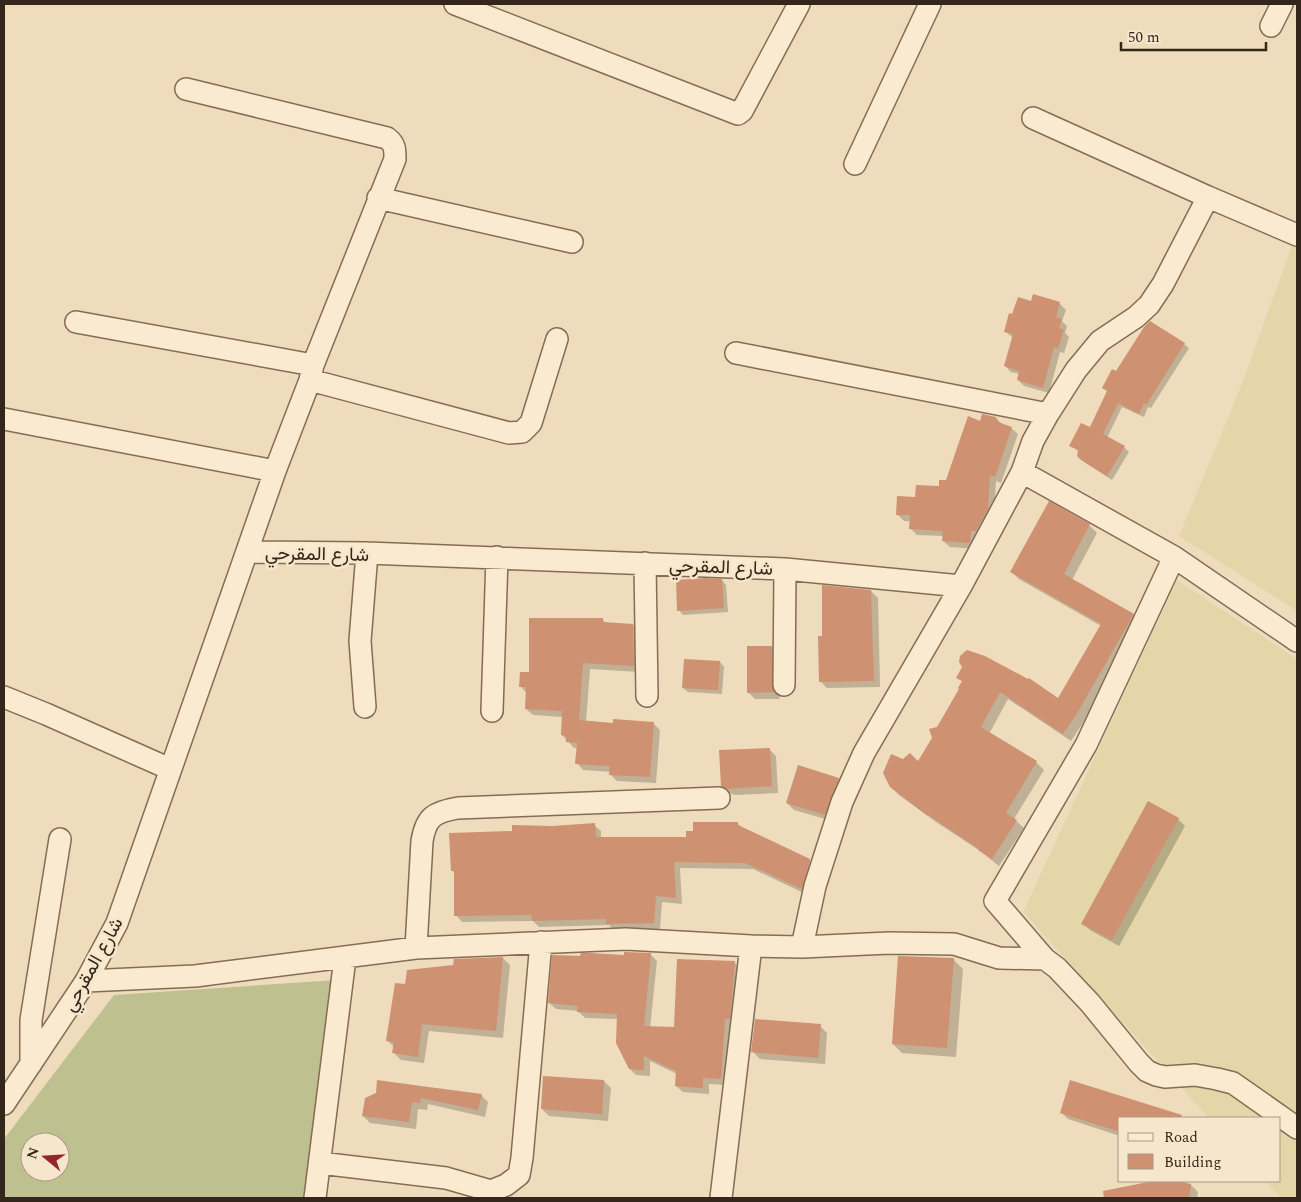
<svg xmlns="http://www.w3.org/2000/svg" width="1301" height="1202" font-family="Spectral,Vazirmatn,serif">
  <style>
    .farmland { fill: #e4d6a9 }
    .cemetery { fill: #bec090; fill-rule: evenodd }
    .shadow { fill: #0003 }
    .building { fill: #ce9171 }
    .lines { fill: none; stroke-linecap: round; stroke-linejoin: round }
    .minor-casing { stroke: #866c55; stroke-width: 24 }
    .minor { stroke: #faeacf; stroke-width: 21 }
    .labels { text-anchor: middle; stroke-width: 5; stroke-linejoin: round; paint-order: stroke }
    .street-label { font-size: 19px; fill: #35261b; stroke: #f6e7cc }
  </style>
  <rect width="100%" height="100%" fill="#efdcbc"/>
  <path class="farmland" d="M1297,232v379l-118,-75 59,-142z
    M1177,580l120,79v539h-16l-16,-17h15v-63h-71l-186,-206z"/>
  <path class="cemetery" d="M337,980l-28,218h-305v-59l110,-144zM30,1142h30v30h-30z"/>
  <path class="shadow" d="M1032,303l28,1 6,6 -4,11 5,5 -2,7 4,4 -5,16 -4,-1 -11,41 -25,-7 -6,-6 2,-6 -9,-2 -6,-6 8,-28 -8,-7 8,-15z
    M1184,344l5,4 -38,60 -3,-1 -4,10 -22,-10 -15,31 17,9 5,5 -17,28 -25,-16 -8,-8v-4l-8,-7 19,-16 27,-57z
    M996,418l7,7 8,3 7,6 -17,49 -5,-2 -2,35 -18,33 -26,-2 -7,-6 1,-5 -27,-1 -6,-6v-8h-7l-7,-7 19,-16 24,-11 7,-5 34,-60z
    M1089,525l8,8 -25,47 61,35 7,7 -57,101 -12,18 -63,-42 -19,35 47,28 8,8 -30,49 10,9 -25,38 -19,-15 -44,-29 -37,-27 -8,-8 13,-26 15,2 44,-81 -5,-5 100,23 43,-74 -82,-47 -7,-7z
    M722,580l4,5 2,27 -45,3 -4,-5z
    M871,591l7,7 2,89 -53,1 -7,-7 3,-44z
    M602,619l5,5 26,1 7,7v40l-50,-3 -4,53 28,2 39,-1 7,7 -4,53 -39,-2 -7,-7 1,-2 -28,-2 -6,-7 1,-15h-4l-12,-13 1,-18 -30,-2 -7,-6 1,-16 -7,-7 11,-13z
    M771,647l7,7v39l2,6h-25l-7,-7z
    M720,662l4,5 -2,27 -34,-2 -5,-4z
    M769,749l7,7 2,37 -43,2 -6,-2 -7,-8z
    M839,779l7,7 -14,35 -38,-11 -7,-7z
    M1178,819l7,7 -66,120 -29,-16 -7,-7z
    M737,823l6,6 67,31 6,7 -8,28 -55,-26 -73,-1 2,36 -20,-2 -2,27 -46,1 -5,-5 -70,2 -6,-6 -71,1 -6,-7 -1,-41 -3,-4 61,-38 39,-5 42,-2 7,6v7h86z
    M650,954l7,7 -7,67 26,1 58,-67 6,7 -4,56h-5l-4,60 -18,-1v10l-26,-2 -7,-6 1,-12 -27,-13v15l-14,-1 -6,-6 -12,-50 -33,-1 -7,-7 -22,-2 -7,-6 33,-45z
    M503,958l7,7 -7,73 -74,-7 -5,32 -23,-3 -7,-7v-6l-6,-6 18,-55z
    M953,959l10,10 -7,88 -54,-4 -9,-9z
    M820,1026l7,7 -2,31 -65,-5 -7,-7z
    M604,1081l7,7 -3,33 -59,-5 -7,-7z
    M481,1095l7,7 -3,15 -57,-13 -1,6 -9,-1 -2,20 -46,-6 -7,-7 3,-17z
    M1061,1112l117,3 3,3h-61v18l-52,-17z
    M1159,1181h22l3,3 7,1 7,7 -1,6h-66l-2,-11z"/>
  <path class="building" d="M1033,294l27,8 -4,15 6,2 -3,9 5,2 -6,18 -4,-1 -11,41 -26,-8 2,-9 -15,-5 9,-32 -9,-2 5,-19 3,1 6,-17 13,4z
    M1150,321l35,22 -39,62 -2,-2 -5,11 -21,-11 -15,31 22,12 -18,30 -26,-16 -4,-4 1,-6 -9,-4 12,-23 9,4 17,-36 -5,-3 10,-19 4,2 28,-44z
    M982,414l14,3 2,5 14,5 -17,50 -5,-2 -2,34 -12,22h-5l-1,12 -28,-2 1,-10 -34,-2 1,-14h-14l1,-19 18,1 1,-12 23,1v-6h7l22,-64 12,5z
    M1049,501l41,23 -26,50 70,40 -58,101 -13,19 -63,-42 -19,35 56,34 -31,52 11,7 -25,39 -14,-9 1,-1 -51,-34v1l-38,-29 -7,-14 8,-19 12,5 7,-6 8,8 14,-23 -3,-9 8,-2 22,-38 -1,-1 4,-7 -6,-3 6,-11 -3,-5 1,-6 7,-6 18,6 43,23 1,-1 29,20 43,-74 -91,-52z
    M705,578l17,1 2,29 -47,3 -1,-31z
    M822,585l49,5 3,91 -55,1 -1,-46h4z
    M529,618h74v4l30,2 1,42 -51,-3 -4,57 34,3v-4l41,3 -4,55 -41,-2 1,-9 -35,-2 2,-21 -11,-1v-6l-5,-1 1,-24 -37,-2 1,-22h-7l1,-15h9z
    M747,646h25v39l2,7 -27,1z
    M684,659l36,2 -2,29 -36,-2z
    M770,748l2,38 -45,3 -6,-3 -2,-36z
    M798,765l41,13 -14,37 -39,-12z
    M1148,801l31,17 -67,122 -31,-16z
    M693,822h45v3l72,34 -8,30 -57,-26 -71,-1 2,36 -20,-2 -2,27 -48,1v-5l-74,2 -1,-6 -77,1v-45h-3l-2,-38 63,-2v-6l40,1 43,-3 1,14h90v-6h7z
    M624,952l27,1 -7,73 30,1 3,-68 58,2 -5,58h-5l-4,60 -18,-1v10l-28,-2 1,-15 -32,-15v14l-15,-1 -13,-26 1,-29 -40,-2 1,-6 -30,-3 4,-48 28,1 1,-3h9l34,2z
    M898,956l56,2 -7,90 -55,-4z
    M503,957l-7,74 -74,-7 -4,33 -26,-4 2,-11 -8,-1 9,-58 10,1 2,-14 46,-5 1,-6z
    M755,1019l66,5 -3,34 -67,-6z
    M543,1076l61,4 -2,34 -61,-5z
    M377,1080l44,6 61,8 -4,16 -57,-12 -1,5 -8,-1 -3,20 -47,-6 3,-18 11,-5z
    M1070,1080l112,35 -1,3h-61v14l-60,-19z
    M1153,1181h25l13,3 -2,14h-85l-1,-7z"/>
  <g class="lines">
    <defs>
      <path id="minor" d="M455,4l283,110 4,-3 57,-107
        M1271,26l11,-22
        M1033,118l175,79
        M855,164l75,-160
        M378,198l194,44
        M76,322l237,43
        M736,353l312,61
        M310,380l199,53 13,-1 9,-9 26,-84
        M4,419l271,52
        M1022,472l152,85 123,84
        M248,552l119,1 418,16 176,17
        M1174,557l-88,188 -91,156 50,58 12,9 33,35 49,60 8,8 9,4 9,2 30,-2 22,4 16,4 64,45
        M645,563l2,133
        M784,685l1,-116
        M4,697l42,17 124,55
        M365,707l-5,-66 7,-88
        M492,711l5,-154
        M802,947l13,-61 27,-84 22,-49 97,-167 61,-114 11,-31 15,-27 28,-44 24,-29 36,-24 13,-12 14,-21 45,-87 89,38
        M416,948l6,-107c4,-24 12,-29 36,-33l261,-10
        M86,981l109,-5 221,-28 210,-9 125,7 51,1 87,-4 65,1 45,14 46,1
        M31,1064v-44l29,-181
        M4,1104l82,-123 31,-58 158,-452 35,-91 3,-15 82,-206c0,-10 0,-15 -8,-21l-201,-49
        M320,1163l126,15 45,13 15,-6 13,-10 3,-17 19,-216
        M315,1198l30,-240
        M721,1198l30,-252"/>
    </defs>
    <use href="#minor" class="minor-casing"/>
    <use href="#minor" class="minor"/>
  </g>
  <g class="labels">
    <g class="street-label">
      <text transform="translate(317 553) rotate(1)" y="7">شارع المقرحي</text>
      <text transform="translate(721 566) rotate(2)" y="7">شارع المقرحي</text>
      <text transform="translate(92 964) rotate(-61)" y="7">شارع المقرحي</text>
    </g>
  </g>
  <rect width="1301" height="1202" fill="none" stroke="#35261b" stroke-width="10"/>
  <rect x="1118" y="1117" width="162" height="65" fill="#f6e7cc" stroke="#a99a85"/>
  <rect x="1128" y="1133" width="25" height="8" fill="#faeacf" stroke="#a99a85"/>
  <text x="1164" y="1142" font-size="15" fill="#35261b">Road</text>
  <rect x="1128" y="1154" width="25" height="15" fill="#ce9171" stroke="#a99a85"/>
  <text x="1164" y="1167" font-size="15" fill="#35261b">Building</text>
  <g transform="translate(45 1157) rotate(288)"><circle r="24" fill="#f6e7cc" stroke="#a99a85"/>
  <path d="M0-4L9 19L0 12L-9 19Z" fill="#97242d"/>
  <text y="-8" font-size="14" font-weight="bold" text-anchor="middle" fill="#35261b">N</text>
  </g>
  <path d="M1121 42v8h145v-8" fill="none" stroke="#35261b" stroke-width="2.5"/>
  <text x="1128" y="42" font-size="15" fill="#35261b" stroke="#f6e7cc" stroke-width="4" paint-order="stroke">50 m</text>
</svg>
